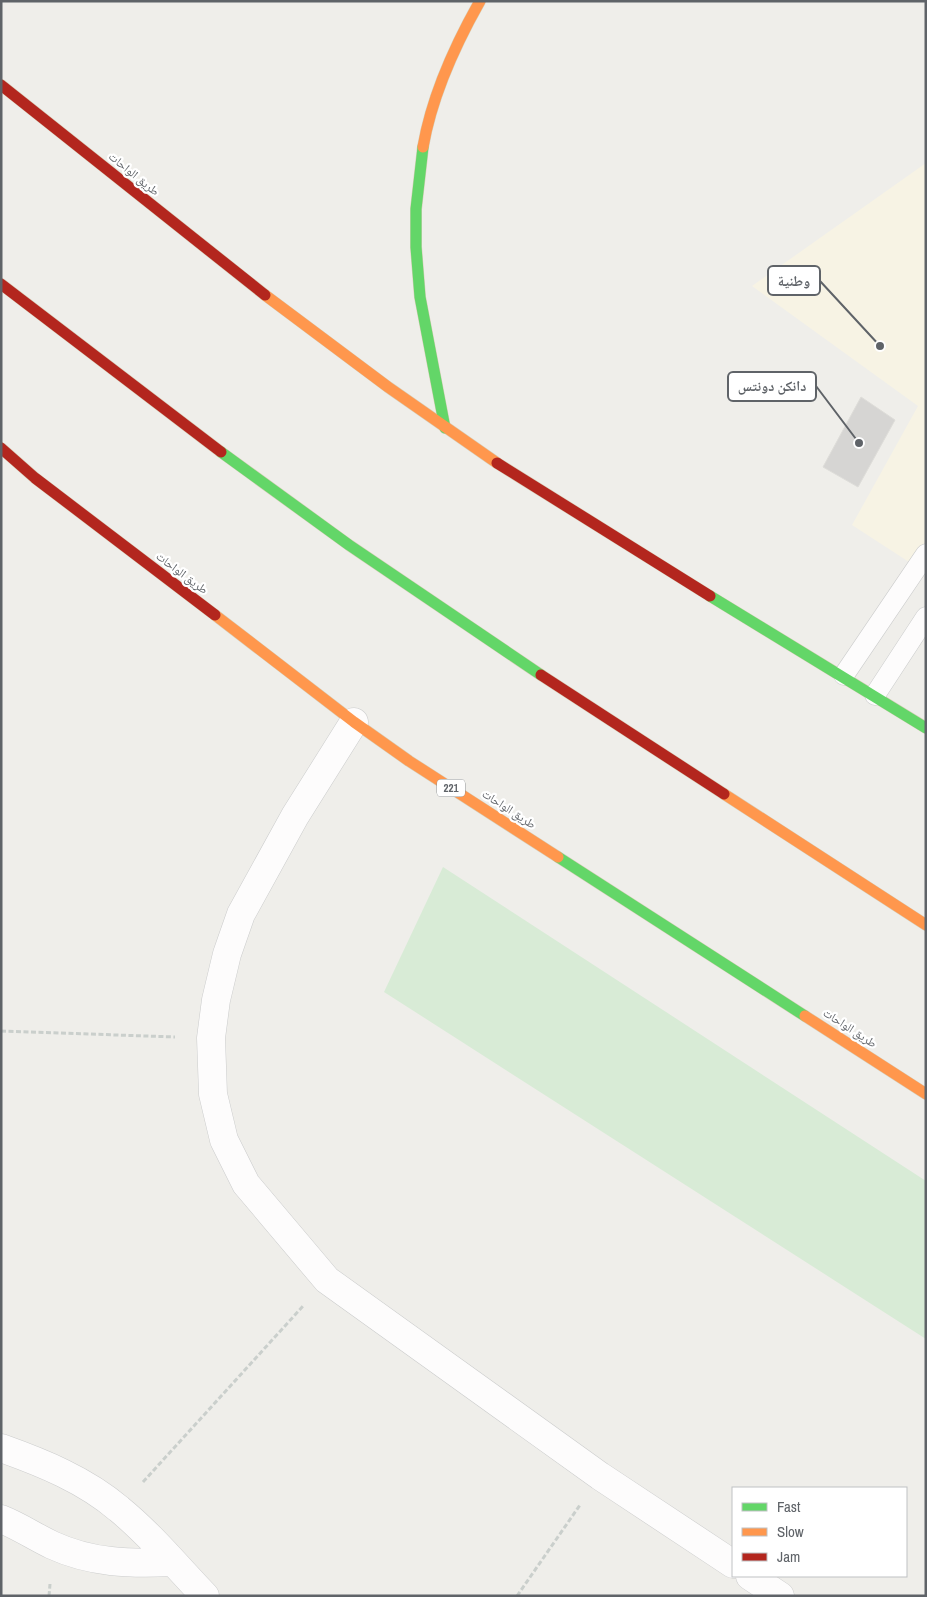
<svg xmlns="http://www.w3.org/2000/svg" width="927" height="1597" font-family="'Archivo Narrow','Noto Naskh Arabic',sans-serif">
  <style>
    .commercial { fill: #f7f3e4 }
    .green { fill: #d8ebd6 }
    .building { fill: #d6d5d3; stroke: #deddd9 }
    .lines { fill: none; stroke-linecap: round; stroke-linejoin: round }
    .lane-casing { stroke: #cbcccc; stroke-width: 21 }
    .street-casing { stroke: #cbcccc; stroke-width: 29 }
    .fast-casing { stroke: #d7ceb8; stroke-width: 12 }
    .slow-casing { stroke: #d7ceb8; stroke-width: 12 }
    .jam-casing { stroke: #d7ceb8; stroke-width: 12 }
    .path { stroke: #cacfcc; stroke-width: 3; stroke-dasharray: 5 2.5; stroke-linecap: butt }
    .lane { stroke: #fdfcfc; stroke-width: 20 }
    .street { stroke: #fdfcfc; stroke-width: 28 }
    .fast { stroke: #63d668; stroke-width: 11 }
    .slow { stroke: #ff974d; stroke-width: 11 }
    .jam { stroke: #b3261e; stroke-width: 11 }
    .labels { text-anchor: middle; stroke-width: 4.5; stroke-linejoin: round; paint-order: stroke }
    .shield { fill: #fff; stroke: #8f9295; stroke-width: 1 }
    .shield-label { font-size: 11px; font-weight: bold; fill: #5f6368 }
    .street-label { font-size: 12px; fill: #5f6368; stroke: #fff }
    .leader { fill: none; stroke: #5f6368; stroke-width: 2 }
    .callout-dot { fill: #5f6368; stroke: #fff; stroke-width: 2 }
    .callout { fill: #fff; stroke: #5f6368; stroke-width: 2 }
    .callout-label { font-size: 14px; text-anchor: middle; font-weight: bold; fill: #5f6368 }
  </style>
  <rect width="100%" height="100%" fill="#efeeea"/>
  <path class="commercial" d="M926,163v410l-74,-48 66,-119 -166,-120z"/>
  <path class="green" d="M443,867l483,314v158l-542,-347z"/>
  <path class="building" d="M861,397l34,23 -37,67 -35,-20z"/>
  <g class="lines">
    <defs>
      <path id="lane" d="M844,675l82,-121
        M875,695l51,-78"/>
      <path id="street" d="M354,722l-59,94 -54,98 -14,40 -11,46 -5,38 2,56 11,46 22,44 81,96 273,196 133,88
        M1,1448c42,15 84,32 118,61 32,26 58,58 86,87
        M1,1519c18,7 34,18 51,26 39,18 78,19 120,17
        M750,1576l30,20"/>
      <path id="fast" d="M423,147l-7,62v38l4,50 25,131
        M221,452l128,93 192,130
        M710,596l216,132
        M558,857l247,159"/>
      <path id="slow" d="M423,147c9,-52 31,-100 57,-146
        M265,295l123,92 109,76
        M215,615l139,107 55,39 149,96
        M724,794l202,131
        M805,1016l121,78"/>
      <path id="jam" d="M1,85l264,210
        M1,284l220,168
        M1,448l34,30 180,137
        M497,463l213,133
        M541,675l183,119"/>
    </defs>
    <use href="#lane" class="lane-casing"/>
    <use href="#street" class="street-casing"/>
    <use href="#fast" class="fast-casing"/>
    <use href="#slow" class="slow-casing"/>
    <use href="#jam" class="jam-casing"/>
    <path class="path" d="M1,1031l174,6
      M143,1482l161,-177
      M49,1596l1,-12
      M517,1596l63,-91"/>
    <use href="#lane" class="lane"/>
    <use href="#street" class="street"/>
    <use href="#fast" class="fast"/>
    <use href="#slow" class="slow"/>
    <use href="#jam" class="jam"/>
  </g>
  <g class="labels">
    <rect class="shield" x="437" y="779.5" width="28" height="17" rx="4"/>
    <g class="shield-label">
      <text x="451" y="792">221</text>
    </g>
    <g class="street-label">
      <text transform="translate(134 174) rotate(39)" y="4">طريق الواحات</text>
      <text transform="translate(182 573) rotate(37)" y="4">طريق الواحات</text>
      <text transform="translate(509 809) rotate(33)" y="4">طريق الواحات</text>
      <text transform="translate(850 1028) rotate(33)" y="4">طريق الواحات</text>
    </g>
  </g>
  <path class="leader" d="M880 346L820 281M859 443L816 386"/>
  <g class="callout-dot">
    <circle cx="880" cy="346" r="5"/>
    <circle cx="859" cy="443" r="5"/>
  </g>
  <g class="callout">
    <rect x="768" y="266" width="52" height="29" rx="5"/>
    <rect x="728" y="372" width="88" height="29" rx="5"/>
  </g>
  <g class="callout-label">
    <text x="794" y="286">وطنية</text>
    <text x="772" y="391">دانكن دونتس</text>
  </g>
  <rect width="927" height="1597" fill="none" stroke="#5f6368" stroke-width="5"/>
  <rect x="732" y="1487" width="175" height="90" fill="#ffffff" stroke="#bfc1c3"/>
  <rect x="742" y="1503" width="25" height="8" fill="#63d668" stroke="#bfc1c3"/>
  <text x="777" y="1512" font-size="15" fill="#5f6368">Fast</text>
  <rect x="742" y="1528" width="25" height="8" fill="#ff974d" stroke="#bfc1c3"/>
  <text x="777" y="1537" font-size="15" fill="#5f6368">Slow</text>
  <rect x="742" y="1553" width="25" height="8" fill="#b3261e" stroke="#bfc1c3"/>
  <text x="777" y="1562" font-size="15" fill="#5f6368">Jam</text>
</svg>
